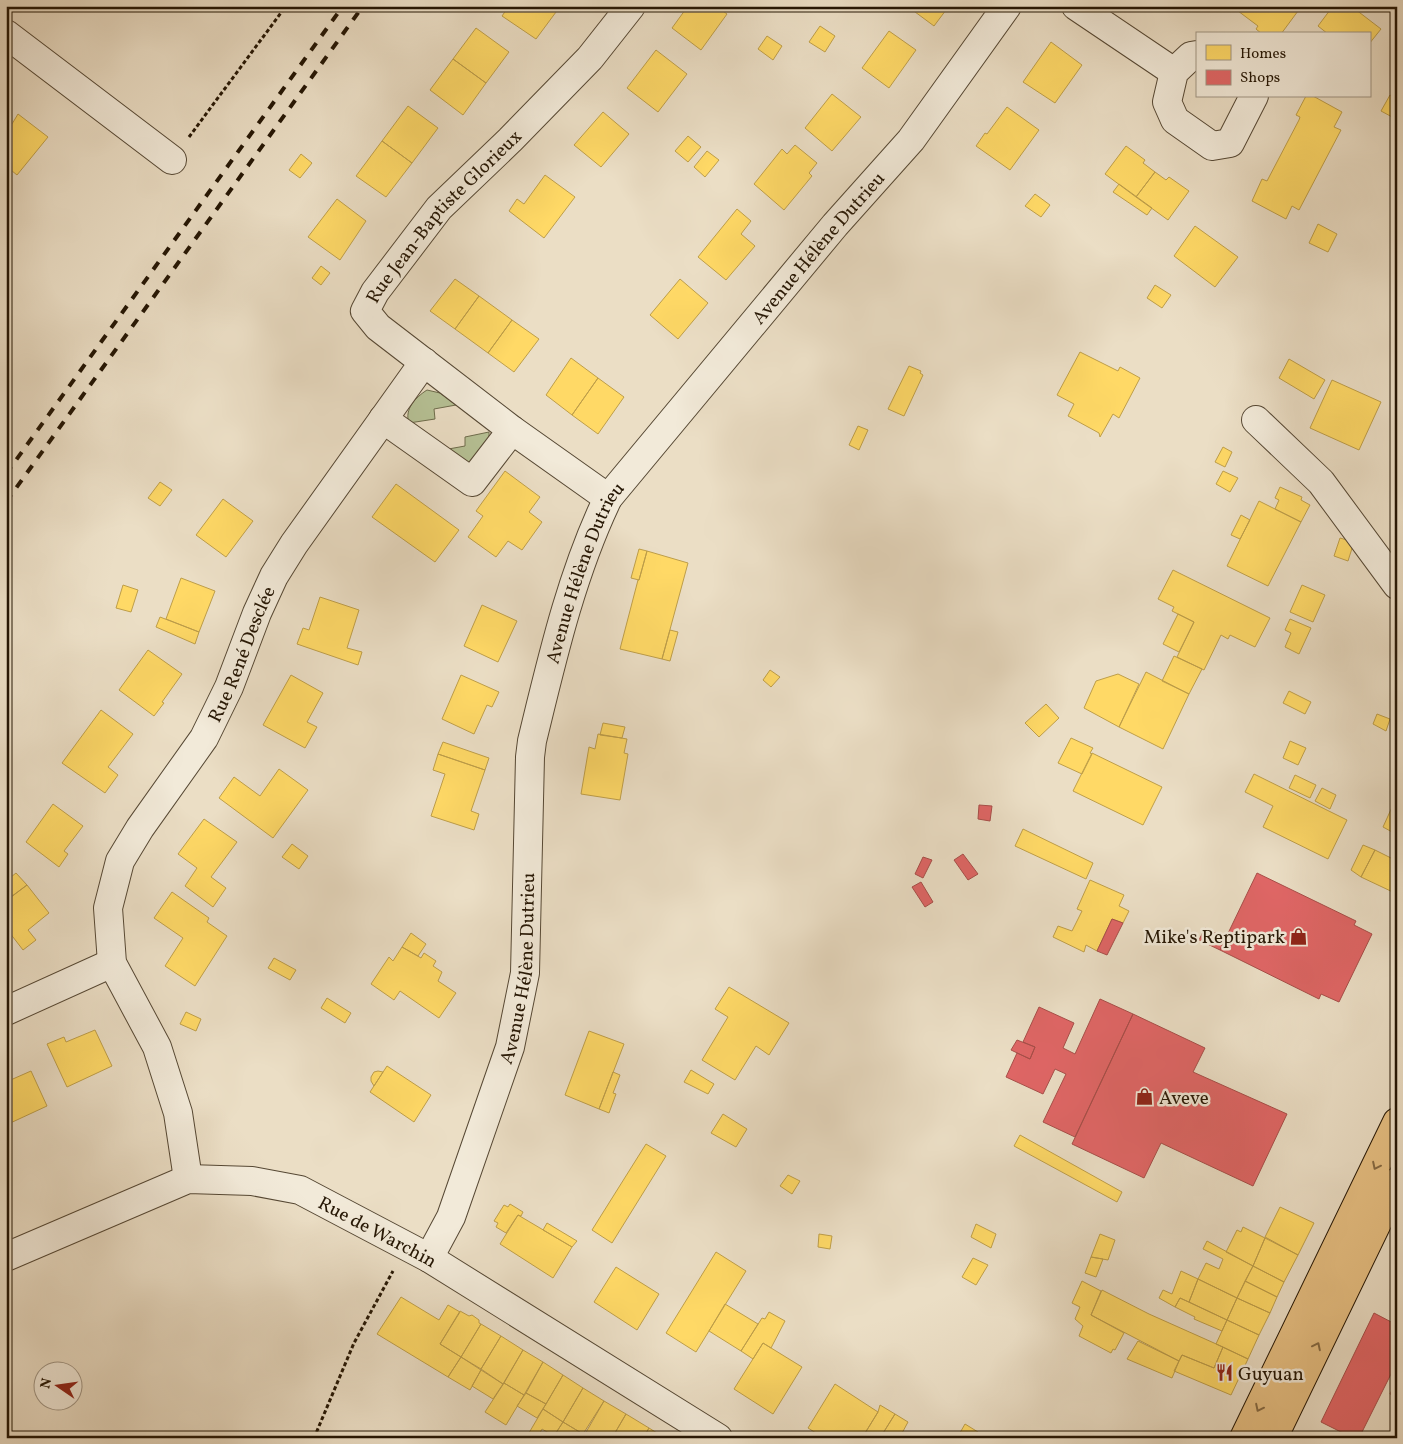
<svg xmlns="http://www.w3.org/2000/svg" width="1403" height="1444" font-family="Vollkorn,serif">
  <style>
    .green { fill: #b6c195; stroke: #6e6c4c }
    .homes { fill: #ffd966; stroke: #be9e49 }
    .shops { fill: #e06666; stroke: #a84e49 }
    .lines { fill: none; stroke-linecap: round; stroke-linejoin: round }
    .minor-casing { stroke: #564834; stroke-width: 30 }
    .major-casing { stroke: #251604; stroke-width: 30 }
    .path { stroke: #251604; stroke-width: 3; stroke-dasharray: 4 2.5; stroke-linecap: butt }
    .minor { stroke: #f2ead9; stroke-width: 28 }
    .major { stroke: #e6bf82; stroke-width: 28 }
    .rail { stroke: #251604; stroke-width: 4; stroke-dasharray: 9 9; stroke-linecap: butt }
    .oneway { stroke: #866a43 }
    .labels { text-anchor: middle; stroke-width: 5; stroke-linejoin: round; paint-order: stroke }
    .street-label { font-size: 19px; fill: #251604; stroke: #f2ead9 }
    .poi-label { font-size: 19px; fill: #251604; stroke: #f2ead9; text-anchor: start }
  </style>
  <rect width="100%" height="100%" fill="#ebdec5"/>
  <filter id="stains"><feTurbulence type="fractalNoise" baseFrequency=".004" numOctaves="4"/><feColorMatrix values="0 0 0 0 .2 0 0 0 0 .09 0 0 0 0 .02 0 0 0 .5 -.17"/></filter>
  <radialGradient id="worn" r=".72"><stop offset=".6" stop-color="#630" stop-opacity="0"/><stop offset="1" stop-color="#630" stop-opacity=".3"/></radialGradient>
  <path class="green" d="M427,390l13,3 16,12 -22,4 1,10 -26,4c-5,-14 7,-26 18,-33z
    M489,432c1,14 -9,29 -23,32l-23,-14 22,-4v-9z"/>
  <path class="homes" d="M509,6h48l2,2 -23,31 -34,-23z
    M688,6h28l11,8 -26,36 -29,-22z
    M907,6h42l-15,20z
    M1223,6h69l6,5 -17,23h-19l-6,-5 2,-3 -24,-18 -3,4z
    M1333,6h18l30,23 -12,15v-10h-41l-10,-8z
    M820,26l15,10 -10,16 -16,-10z
    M476,28l33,24 -23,31 -33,-24z
    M889,31l27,19 -27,38 -27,-20z
    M767,36l15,10 -9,14 -15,-11z
    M1051,42l31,23 -27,38 -32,-21z
    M656,50l31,24 -29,38 -31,-24z
    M453,59l33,24 -23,32 -33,-25z
    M832,94l29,23 -29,34 -27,-23z
    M1390,95l7,4v15l-3,4 -13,-7z
    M1306,96h7l29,16 -8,15 7,3 -42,80 -7,-4 -6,13 -34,-18 10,-22 5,2 32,-61 1,-3 -4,-2z
    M408,106l30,22 -26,35 -30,-22z
    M1007,107l32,23 -29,40 -34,-24 9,-13 2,1z
    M603,112l26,22 -28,33 -27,-22z
    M18,114l30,23 -31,38 -11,-9v-42l2,-3 4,3z
    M688,136l13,11 -13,15 -13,-11z
    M382,141l30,22 -26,34 -30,-21z
    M795,145l22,18 -8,10 3,3 -28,34 -30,-26 28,-35 5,5z
    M1126,146l19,14 -2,3 12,9 -19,25 -31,-23z
    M707,151l12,9 -14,17 -11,-10z
    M301,154l11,9 -12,15 -11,-8z
    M1155,172l11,8 3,-3 20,14 -21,29 -32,-23z
    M545,175l30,22 -31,41 -35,-27 8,-12 7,5z
    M1119,184l33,24 -5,7 -34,-23z
    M1035,194l15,11 -9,12 -16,-11z
    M337,199l29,22 -26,39 -32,-23z
    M737,209l14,12 -10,13 14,12 -29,34 -28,-23z
    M1318,224l19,10 -9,18 -19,-9z
    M1195,226l43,31 -23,30 -41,-31z
    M321,266l9,7 -9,12 -9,-7z
    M455,279l24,17 -24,33 -25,-18z
    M680,279l28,24 -30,36 -28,-24z
    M1155,285l16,10 -9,13 -15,-10z
    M479,296l33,24 -24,33 -33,-24z
    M512,320l27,19 -25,33 -26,-19z
    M1080,352l38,19 2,-4 20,11 -21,40 -6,-4 -13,23 -1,-4 -31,-17 6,-12 -17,-9z
    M571,358l27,20 -26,37 -26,-20z
    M1289,359l36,21 -11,19 -35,-21z
    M909,366l12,5 -1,2 3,2 -19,41 -16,-7z
    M598,378l26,19 -26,37 -26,-19z
    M1332,380l49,22 -22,48 -49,-22z
    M858,426l10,4 -9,20 -10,-5z
    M1223,447l9,5 -7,15 -10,-5z
    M505,471l35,26 -11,15 13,10 -20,28 -14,-9 -12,16 -28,-20 15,-21 -7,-5z
    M1223,471l15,7 -8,14 -14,-8z
    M160,482l12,8 -12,16 -12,-8z
    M396,484l63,46 -24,32 -63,-45z
    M1280,487l22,10 -1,3 9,5 -9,17 -26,-13 4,-9 -4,-2z
    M223,499l30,22 -27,36 -30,-22z
    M1259,501l42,21 -33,64 -41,-20z
    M1241,515l9,5 -10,19 -9,-4z
    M1340,538l14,4 -6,19 -14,-5z
    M639,549l8,2 -8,29 -8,-2z
    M647,551l41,12 -26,96 -42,-10 18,-69h1z
    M1173,570l97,48 -15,29 -25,-12 -2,4 -7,-4 -17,35 -27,-13 17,-35 -22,-11 2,-4 -16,-8z
    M181,578l34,13 -16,41 -33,-13z
    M123,585l15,5 -7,22 -15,-4z
    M1302,585l23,10 -12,27 -23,-10z
    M320,597l39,13 -12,38 15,4 -4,13 -61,-21 6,-16 6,2z
    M482,605l35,16 -19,41 -34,-16z
    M1178,614l16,8 -15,30 -16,-8z
    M160,617l39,15 -4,12 -39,-17z
    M1290,619l21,9 -12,26 -14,-7 6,-14 -6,-3z
    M670,630l8,2 -8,29 -8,-2z
    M148,650l34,24 -20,28 2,1 -10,13 -35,-26z
    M1174,656l28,13 -13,25 -27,-13z
    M770,670l10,7 -9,10 -8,-7z
    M1146,672l43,22 -26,55 -44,-22z
    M1118,674l21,10 -20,43 -35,-19 12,-27z
    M291,675l32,18 -16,29 10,5 -12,21 -42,-23z
    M461,675l38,17 -7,15 -5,-2 -13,29 -32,-15z
    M1289,691l22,11 -6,12 -22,-11z
    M1046,704l13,14 -20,19 -14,-14z
    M101,710l32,24 -25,33 10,8 -13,18 -43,-30z
    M1377,714l13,5 -4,12 -13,-7z
    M1397,719v16h-1l-4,-15z
    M603,723l22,4 -3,11 -22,-3z
    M598,734l29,5 -3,14 4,1 -8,46 -39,-6 8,-47 6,2z
    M1071,738l22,10 -3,5 2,1 -10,20 -24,-11z
    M1290,741l16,7 -8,17 -15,-7z
    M443,742l46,16 -4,12 -47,-16z
    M1092,753l70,34 -19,38 -70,-34z
    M438,754l47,16 -14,41 8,3 -5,16 -43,-14 14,-42 -12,-4z
    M279,769l29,21 -35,48 -54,-40 15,-21 26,19z
    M1254,774l93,46 -19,39 -65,-32 10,-21 -28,-14z
    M1295,775l21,10 -6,13 -21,-10z
    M1322,788l14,7 -6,14 -15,-8z
    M53,804l30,22 -19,25 4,3 -9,13 -33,-25z
    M1393,805l4,2v21l-3,5 -11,-6z
    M204,819l33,23 -26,35 15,11 -13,19 -28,-21 12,-18 -19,-14z
    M1023,829l70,34 -7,16 -71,-33z
    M292,844l16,12 -9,13 -17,-12z
    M1363,845l12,5 -14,27 -10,-7z
    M1375,850l22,11v33l-36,-17z
    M16,873l11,12 -19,14 -2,-2v-16z
    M1090,880l34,15 -5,11 10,5 -6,12 -11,-4 -15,32 -11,-6 -2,7 -31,-15 5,-11 14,5 10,-20 -5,-2z
    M27,885l22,28 -21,17 8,10 -13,10 -17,-22v-27z
    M172,892l37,26 -2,4 20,14 -32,50 -30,-20 18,-28 -29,-20z
    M411,933l15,11 -8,12 -16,-9z
    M402,947l19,11 3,-5 12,8 -3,5 9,6 -4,9 18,12 -17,25 -39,-27 -6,9 -23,-16 18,-27 4,4z
    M274,958l22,12 -6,10 -22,-12z
    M729,987l60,36 -20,32 -13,-9 -21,34 -33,-20 26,-43 -13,-8z
    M327,998l24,15 -6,10 -24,-15z
    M186,1012l15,7 -5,12 -16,-7z
    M95,1030l17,36 -45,21 -20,-43 17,-7 2,5z
    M589,1031l35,13 -25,65 -34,-14z
    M387,1066l44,29 -17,27 -44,-30z
    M691,1070l23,14 -6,10 -24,-12z
    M31,1071l16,35 -41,19v-43z
    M378,1071l5,1 -9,14 -3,-5v-4l3,-5z
    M613,1072l7,3 -7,18 3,1 -7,19 -10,-4z
    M723,1114l24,15 -11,18 -25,-14z
    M1020,1135l102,57 -5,10 -103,-56z
    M646,1144l20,12 -54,87 -20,-13z
    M788,1175l12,6 -8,13 -12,-8z
    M510,1204l13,8 -2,4 -3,-1 -12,18 -10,-6 2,-4 -4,-2 10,-16 4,2z
    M1280,1207l34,16 -16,32 -33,-18z
    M518,1215l54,32 -19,31 -53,-34z
    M547,1223l30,18 -5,6 -29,-17z
    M976,1224l20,10 -5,14 -20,-11z
    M1243,1227l22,11 -12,28 -27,-14 11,-22 4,2z
    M819,1234l13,2 -2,13 -12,-2z
    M1100,1234l15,6 -7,20 -17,-3z
    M1265,1238l33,17 -14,27 -31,-16z
    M1207,1241l46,25 -16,32 -39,-19 8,-16 13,6 4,-10 -20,-10z
    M716,1252l30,19 -50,81 -30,-19z
    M1091,1257l12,2 -7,18 -11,-4z
    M973,1258l15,7 -12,20 -14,-8z
    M1253,1266l31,16 -7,15 -32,-16z
    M616,1267l43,27 -22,36 -43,-28z
    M1181,1271l17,8 -9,23 -9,-4 -5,9 -16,-9 4,-8 9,4z
    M1198,1279l39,19 -10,22 -38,-18z
    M1082,1281l19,10 -10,24 33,18 -9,17 -2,-1 -2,4 -32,-17 4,-10 -8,-7 5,-12 -8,-4z
    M1245,1281l32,16 -7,16 -33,-15z
    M1102,1290l47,24 74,33 -9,21 -32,-13 -3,6 -88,-46z
    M401,1297l38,23 9,-15 12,7 -20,32 21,13 -13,20 -71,-43z
    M1180,1298l47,22 -5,11 -28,-12 1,-2 -20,-10z
    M1237,1298l33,15 -11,22 -32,-15z
    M725,1304l33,20 -17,27 -32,-20z
    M460,1311l9,5 3,-1 7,5v3l2,1 -20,33 -21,-13z
    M769,1312l16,9 -14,27 -8,-5 -10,16 -12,-8 21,-33 3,1z
    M1227,1320l32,15 -11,24 -32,-15z
    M481,1324l20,12 -20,33 -20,-12z
    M501,1336l22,14 -20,34 -22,-15z
    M1138,1341l41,20 -7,17 -45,-19z
    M763,1343l39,24 -29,47 -39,-25z
    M1223,1347l25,12 -17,36 -57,-24 8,-16 32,13z
    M523,1350l20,12 -19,33 -20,-12z
    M461,1357l20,13 -11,20 -22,-13z
    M543,1362l20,13 -17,29 -20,-11z
    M481,1370l22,14 -10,15 -21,-13z
    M563,1375l20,13 -20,34 -20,-13z
    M504,1383l20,12 -18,30 -21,-13z
    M835,1384l43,28 -16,26h-25l-3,-2 -1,2h-9l-16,-10z
    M583,1388l21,13 -21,33 -20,-12z
    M526,1393l20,11 -9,14 -20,-12z
    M604,1401l22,13 -14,24h-21l-6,-4z
    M880,1405l15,9 -15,24h-18l16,-26z
    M543,1409l20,13 -9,14 -12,-7 -5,9h-11z
    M626,1414l23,14 -6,10h-31z
    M895,1414l13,8 -7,13 5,3h-26z
    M563,1422l20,12 -2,4h-25l-2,-2z
    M965,1424l13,8 -4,6h-17z
    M649,1428l16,10h-22z"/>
  <path class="shops" d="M979,805l13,1 -2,15 -12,-2z
    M963,854l15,20 -10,6 -14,-20z
    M923,857l9,3 -9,18 -8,-4z
    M1257,873l99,48 -2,4 18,9 -33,68 -18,-8 -2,5 -99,-49z
    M921,882l12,20 -8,5 -13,-20z
    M1112,919l11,4 -16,32 -10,-4z
    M1205,928l21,10 -6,12 -21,-10z
    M1100,999l33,15 -58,123 -32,-15 23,-48 -11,-5 -12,25 -37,-17 11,-24 13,6 5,-12 -12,-5 16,-35 35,16 -11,25 12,6z
    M1133,1014l72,34 -12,24 94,42 -34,72 -92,-43 -17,35 -72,-34z
    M1017,1040l18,7 -5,12 -19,-9z
    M1374,1313l23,12v37l-38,76h-6l-32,-16z
    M1397,1380v17l-7,-3z"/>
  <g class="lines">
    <defs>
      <g id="minor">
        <path d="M1076,6l98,66"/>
        <path d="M6,34l166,126"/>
        <path d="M1197,55l-6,1 -17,16 -7,30 8,18 37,26 18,-3 24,-47"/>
        <path d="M383,419l89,63 40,-52"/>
        <path d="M1256,420l65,62 76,103"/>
        <path id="s1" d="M608,498l-96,-68 -134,-103 -13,-16 10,-19 64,-84 71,-68 80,-82 41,-52"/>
        <path d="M6,1011l106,-48"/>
        <path id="s2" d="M188,1179l-10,-66 -21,-66 -45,-84 -4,-55 12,-47 20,-33 64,-90 25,-51 28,-74 17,-37 20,-32 130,-182"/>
        <path id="s3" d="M6,1257l182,-78 64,2 48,9 129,68 289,180"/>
        <path id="s4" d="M429,1258l22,-41 59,-170 15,-74 5,-216 2,-16c20,-82 39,-166 76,-243l227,-273 76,-85 96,-134"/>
      </g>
      <path id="major" d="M1244,1438l153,-316
        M1273,1438l124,-256"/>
    </defs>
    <use href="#minor" class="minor-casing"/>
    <use href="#major" class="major-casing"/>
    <path class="path" d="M189,137l97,-131
      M314,1438l40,-95 39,-72"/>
    <use href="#minor" class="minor"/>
    <use href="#major" class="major"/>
    <path class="rail" d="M6,474l337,-468
      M6,502l357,-496"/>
  </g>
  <defs><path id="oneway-chevron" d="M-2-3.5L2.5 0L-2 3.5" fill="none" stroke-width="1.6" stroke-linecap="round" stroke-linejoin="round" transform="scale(1.25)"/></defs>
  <g class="oneway">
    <use href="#oneway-chevron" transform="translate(1376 1166) rotate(116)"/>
    <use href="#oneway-chevron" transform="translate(1317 1346) rotate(-64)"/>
    <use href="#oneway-chevron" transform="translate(1259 1408) rotate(116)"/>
  </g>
  <defs>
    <symbol id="shop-bare" viewBox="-9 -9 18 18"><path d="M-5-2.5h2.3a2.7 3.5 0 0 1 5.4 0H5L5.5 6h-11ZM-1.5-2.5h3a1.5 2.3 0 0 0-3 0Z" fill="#8f2418" stroke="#f2ead9" stroke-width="2.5" paint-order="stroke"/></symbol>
    <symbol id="restaurant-bare" viewBox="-9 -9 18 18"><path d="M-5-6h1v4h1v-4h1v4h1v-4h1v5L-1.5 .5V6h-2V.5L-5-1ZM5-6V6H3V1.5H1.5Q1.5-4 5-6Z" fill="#8f2418" stroke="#f2ead9" stroke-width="2.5" paint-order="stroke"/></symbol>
  </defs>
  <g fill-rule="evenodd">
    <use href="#shop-bare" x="1286" y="924" width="25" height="25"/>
    <use href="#shop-bare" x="1132" y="1084" width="25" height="25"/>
    <use href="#restaurant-bare" x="1212" y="1360" width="25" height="25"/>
  </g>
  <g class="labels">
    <g class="street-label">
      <text dy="7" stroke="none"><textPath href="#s1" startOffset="431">Rue Jean-Baptiste Glorieux</textPath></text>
      <text dy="7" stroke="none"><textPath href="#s4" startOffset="1116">Avenue Hélène Dutrieu</textPath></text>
      <text dy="7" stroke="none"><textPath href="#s4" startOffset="711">Avenue Hélène Dutrieu</textPath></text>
      <text dy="7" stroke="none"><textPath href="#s2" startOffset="576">Rue René Desclée</textPath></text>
      <text dy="7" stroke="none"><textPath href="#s4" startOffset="306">Avenue Hélène Dutrieu</textPath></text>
      <text dy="7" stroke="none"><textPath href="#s3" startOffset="399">Rue de Warchin</textPath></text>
    </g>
    <g class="poi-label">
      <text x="1285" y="943" text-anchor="end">Mike's Reptipark</text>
      <text x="1159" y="1104">Aveve</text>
      <text x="1238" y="1380">Guyuan</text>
    </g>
  </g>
  <rect width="1403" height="1444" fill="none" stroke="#ebdec5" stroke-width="25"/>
  <rect x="8" y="8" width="1388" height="1429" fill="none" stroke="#251604" stroke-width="2.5"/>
  <rect x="12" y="12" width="1378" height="1419" fill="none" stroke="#251604"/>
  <rect x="1196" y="32" width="175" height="65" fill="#f2ead9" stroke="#a09584"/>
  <rect x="1206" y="45" width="25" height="15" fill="#ffd966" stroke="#a09584"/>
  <text x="1240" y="58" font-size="15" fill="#251604">Homes</text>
  <rect x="1206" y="70" width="25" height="15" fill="#e06666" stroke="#a09584"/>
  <text x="1240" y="82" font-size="15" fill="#251604">Shops</text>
  <g transform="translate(58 1386) rotate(283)"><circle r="24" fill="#f2ead9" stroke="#a09584"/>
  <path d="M0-4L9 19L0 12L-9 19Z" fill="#8f2418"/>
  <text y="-8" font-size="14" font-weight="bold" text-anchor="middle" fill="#251604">N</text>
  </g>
  <rect width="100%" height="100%" filter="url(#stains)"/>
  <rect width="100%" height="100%" fill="url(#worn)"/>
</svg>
